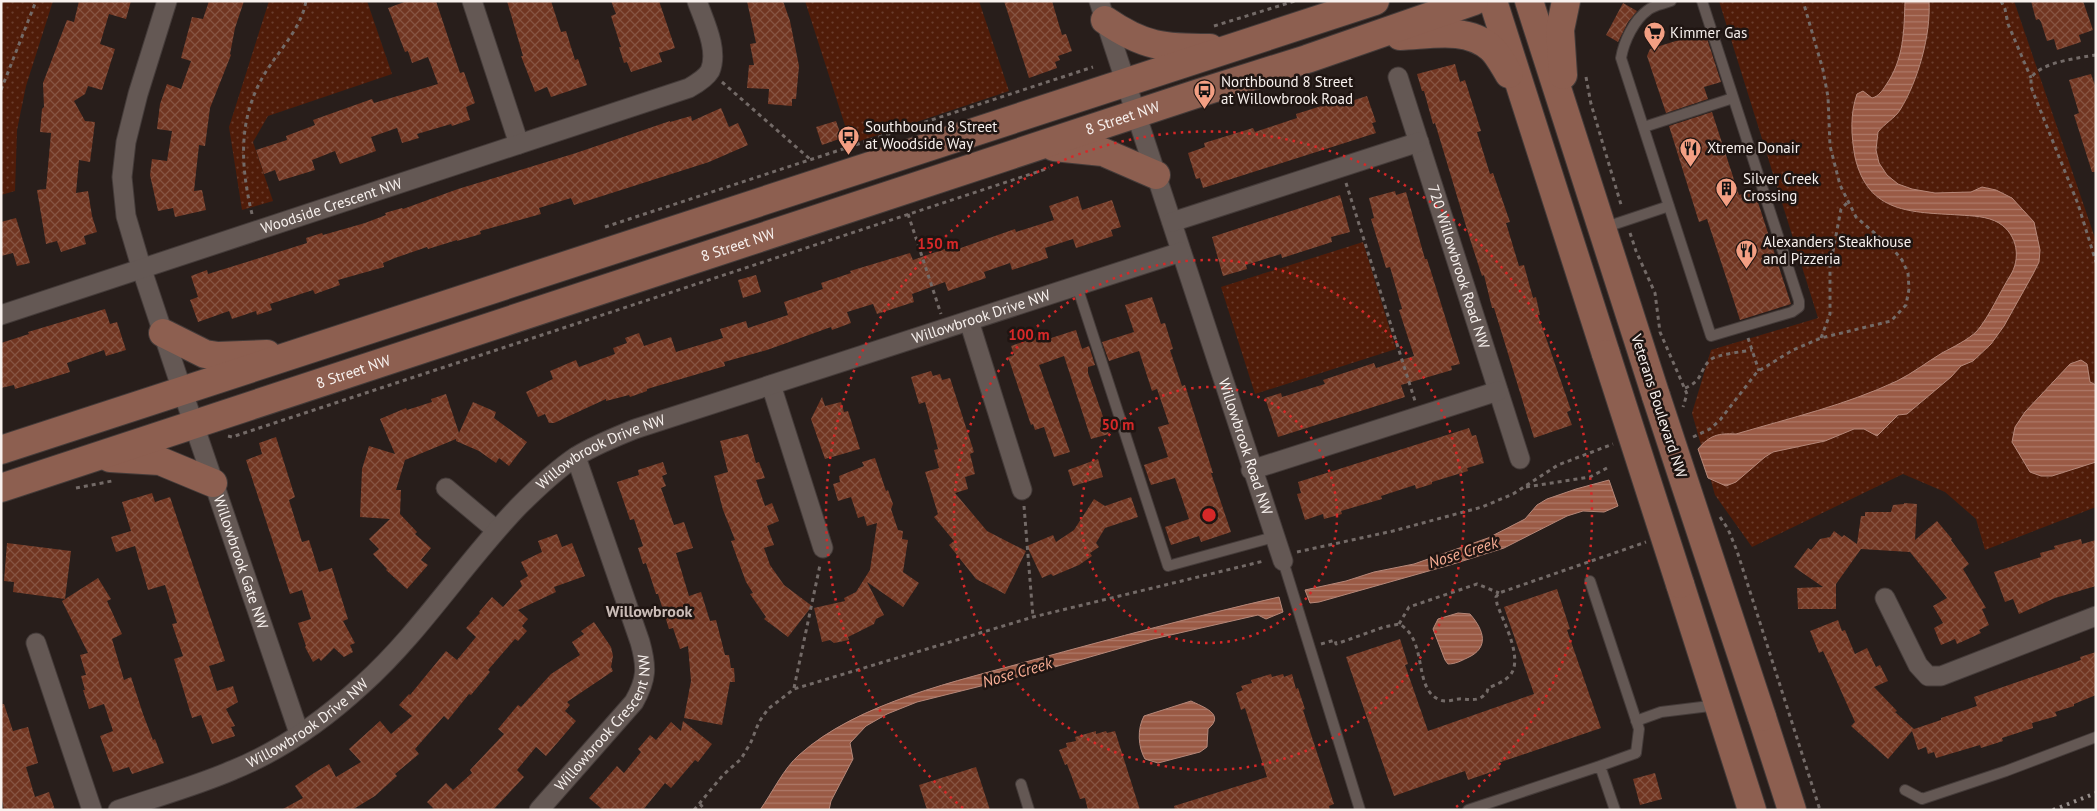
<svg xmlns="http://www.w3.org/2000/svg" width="2097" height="811" font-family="'PT Sans',sans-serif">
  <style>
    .grass { fill: url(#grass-dots) }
    .water { fill: url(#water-rules); stroke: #b68778 }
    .building { fill: url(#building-cross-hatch) }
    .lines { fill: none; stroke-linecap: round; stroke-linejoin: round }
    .lane-casing { stroke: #443b39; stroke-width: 12 }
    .street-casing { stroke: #443b39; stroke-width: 21 }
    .secondary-casing { stroke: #443b39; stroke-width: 30 }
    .path { stroke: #736a67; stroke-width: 3; stroke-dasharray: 4 4; stroke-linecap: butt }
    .lane { stroke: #645854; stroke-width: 10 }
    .street { stroke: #645854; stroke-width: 19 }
    .secondary { stroke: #8d5f50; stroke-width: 28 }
    .rail { stroke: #968e8b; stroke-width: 4; stroke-dasharray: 2.5 5; stroke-linecap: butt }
    .secondary-bridge-casing { stroke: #443b39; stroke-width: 30; stroke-linecap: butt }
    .secondary-bridge { stroke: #8d5f50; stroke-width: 28 }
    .ring { fill: none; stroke: #d62828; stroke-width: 2.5; stroke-dasharray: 2.5 5 }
    .labels { text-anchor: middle; stroke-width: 5; stroke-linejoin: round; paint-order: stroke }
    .poi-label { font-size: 15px; fill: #f8f1ee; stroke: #1f1512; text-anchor: start }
    .street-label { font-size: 15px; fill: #f8f1ee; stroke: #1f1512 }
    .water-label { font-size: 16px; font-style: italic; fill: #f9ae95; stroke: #1f1512 }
    .neighbourhood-label { font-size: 16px; font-weight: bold; fill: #cabcb7; stroke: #1f1512 }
    .centre { fill: #d62828; stroke: #1f1512; stroke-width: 2.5 }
    .ring-label { font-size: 15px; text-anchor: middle; font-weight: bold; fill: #d62828; stroke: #1f1512; stroke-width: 5; stroke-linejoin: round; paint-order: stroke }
  </style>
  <defs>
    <pattern id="grass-dots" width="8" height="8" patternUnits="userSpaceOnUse" patternTransform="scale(1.25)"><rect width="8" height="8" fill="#501c09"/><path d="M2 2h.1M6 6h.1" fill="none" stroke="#6a3d2d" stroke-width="1.8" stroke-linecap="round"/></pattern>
    <pattern id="water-rules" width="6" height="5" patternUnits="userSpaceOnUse" patternTransform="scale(1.25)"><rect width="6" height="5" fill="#9a5a45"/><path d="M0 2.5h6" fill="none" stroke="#ae7a69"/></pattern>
    <pattern id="building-cross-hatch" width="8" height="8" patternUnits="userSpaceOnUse" patternTransform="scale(1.25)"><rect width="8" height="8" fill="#713622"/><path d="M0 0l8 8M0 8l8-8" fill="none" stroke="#865442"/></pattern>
  </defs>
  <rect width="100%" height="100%" fill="#281e1b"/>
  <path class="grass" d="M1,1h52l-27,85 -9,44 -2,61 -14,4z
    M269,1h98l25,73 -124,42 -15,26 20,59 -31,9 -13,-83z
    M805,1h174l30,90 -158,53z
    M1719,1h295l82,240v266l-111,43 -9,-31 -31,-27 -42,-18 -151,73 -37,-52 -23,-82 19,-63 107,-32z
    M1363,242l33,107 -141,45 -34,-107z"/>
  <path class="water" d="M1905,1h24c2,34 -11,80 -29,109 -5,8 -16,14 -22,22l-2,18 3,13 8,12 11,9 14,5 23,4 36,-1 11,-5 14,3 16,8 22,24 6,28 -1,12 -6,12 -29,52 -13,18 -18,17 -12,5 -10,11 -44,37 -9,1 -21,21 -13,-7h-10l-29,12 -52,11 -8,5 -29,25 -10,4 -18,-8 -10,-29c12,-14 20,-16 38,-15 54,-16 110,-29 161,-53 16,-8 30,-19 45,-28 11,-6 26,-13 35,-22 12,-14 23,-39 33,-55 11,-17 8,-41 -11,-53 -12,-7 -26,-7 -40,-8 -47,-3 -91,-1 -104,-58 -4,-22 -5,-43 2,-63l6,-3 9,7c7,-2 10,-7 14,-13 18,-26 18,-54 19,-84z
    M2081,360l6,4 3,18 6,3v77l-44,14h-11l-11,-4 -18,-30 3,-15 10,-15 45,-48z
    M1609,480l9,26 -14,6 -21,-1 -16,5 -63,32 -54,17 -131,37 -9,1 -5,-13 41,-9 28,-9 40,-8 74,-26 37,-19 12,-14 10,-6 29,-10z
    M1279,597l4,15 -17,7 -8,-4 -105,24 -116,33 -120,30 -30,12 -21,12 -16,17 3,16 -22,42 -2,9h-69c12,-17 24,-42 39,-55 59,-53 159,-74 234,-95 81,-22 163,-44 246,-63z
    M1458,613l12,1c14,16 20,34 -3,44 -6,3 -12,6 -19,6l-3,-4 -12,-31 5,-10z
    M1191,701c12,6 35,13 17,28l-1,18 -7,5 -42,11 -13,-4c-7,-12 -8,-30 -1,-43z"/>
  <path class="building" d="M79,1h52l-5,18 -17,-5 -9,30 15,5 -13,41 -14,-4 -3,8 -11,7 11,20 10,1 -5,40 -11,-2 -3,33 12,-2 4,25 5,16 -13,4 2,8 -25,8 -4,-11 -11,3 -9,-54 9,-1 5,-56 -11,-1 2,-23 2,-2 -1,-24 24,-63 7,2z
    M209,1h35l-9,27 -5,26 1,1 -21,53 -5,38 -6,-1 -5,46 8,-1 4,20 -31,7 -2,-9 -15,3 -8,-36 2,-16 15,2 5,-30 -15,-2 3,-25 7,-20 14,5 10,-28 -10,-3 11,-41 11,2z
    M407,1h29l24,72 4,-1 11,31 -9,4 4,13 -18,6 -1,-2 -34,10 2,4 -17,5 -5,-15 -26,9 5,14 -36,13 -5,-13 -23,9 3,10 -36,11 -4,-11 -11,4 -8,-24 31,-10 -1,-4 29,-11 -2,-5 59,-21 2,4 64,-19 -10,-27 -16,6 -4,-12 -3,1 -17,-44z
    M507,1h44l10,31 5,-1 9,29 3,-1 9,26 -36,12 -4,-10 -12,5 -14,-36h2z
    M611,1h48l16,47 -16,5 3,9 -31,10 -4,-10 -3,1 -5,-16h2l-10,-31 5,-2z
    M747,1h36l7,20 9,45 -3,33h-4v7l-24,-2 1,-15 -22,-1 2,-23h5l-4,-21 6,-1z
    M1004,1h48l10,34 4,-1 6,17 -14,5 2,4 -5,2 2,6 -28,10z
    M2031,1h52l10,29 -14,5 2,7 -24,8 -3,-11 -7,2 -6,-19 -2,-3 -3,1z
    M1623,3l14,8 -9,11 -10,20 -12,-7z
    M1705,32l16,50 -17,5 4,12 -42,14 -19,-57 3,-7z
    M1455,64l5,18 5,-2 16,51 -4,1 13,42 3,-1 17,49 -4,1 13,43 5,-1 9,33 3,-1 4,18h-2l33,95 -4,2 5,13 -38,13 -40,-130h-2l-8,-33 -2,1 -13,-40 -34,-113 -2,1 -9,-33h-2l-5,-17z
    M2091,74l5,14v84h-4l-18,-57 5,-2 -10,-33z
    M1367,96l9,26 -4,1 4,10 -173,55 -3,-10 -4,1 -8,-26 17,-6 -1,-4 49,-15 2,4 42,-14 -1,-4 51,-16 1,4z
    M721,108l8,19 9,-4 10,22 -39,17 -135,43 -3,-7 -32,10 2,6 -61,17 1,3 -24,7v-1l-29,9 -1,-2 -32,11 -12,5 1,4 -46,13 2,5 -25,9 -2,-4 -43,14 2,6 -15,5 -1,-4 -24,8 -3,-8 -31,11 -8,-22 8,-3 -7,-21 16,-6 1,4 42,-13 57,-18 -1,-5 16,-5 1,2 42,-12 21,-8 -1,-2 17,-5 1,1 55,-20 118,-36 94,-32v1l21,-6 1,5z
    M1712,112l27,83 15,-5 37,114 -51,16 -33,-101 -8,3 -30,-96z
    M836,121l6,17 -20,7 -6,-18z
    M1395,191l1,4 10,-3 19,67h2l33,105 -9,2 1,4 -51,15 4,12 -127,40 -13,-39 16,-5 1,4 43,-13 -2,-4 51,-17 2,5 38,-12 -15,-46 3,-1 -12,-42 -4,1 -15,-49 3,-1 -5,-20z
    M1340,195l10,37 -19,5 1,5 -50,16 -1,-4 -35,11 1,4 -24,7 -11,-39z
    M1078,196l4,14 30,-10 9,27 -10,3 2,6 -37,12 -3,-9 -28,9 3,10 -36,12 -2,-7 -26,9 2,6 -38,13 -3,-9 -33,12 2,8 -37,12 -4,-10 -26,8 4,11 -19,7 -1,-3 -64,23 -43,12 1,4 -78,23v2l-17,6 -1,-2 -23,6v-2l-52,24h-5l-4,-9 -7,3 -12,-25 27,-13 -3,-8 26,-11 3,7 36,-13 -2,-6 14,-5 -2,-5 14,-5 5,13 27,-9 5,15 47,-14 -3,-9 26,-8 2,7 40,-13 -4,-13 39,-13 -2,-6 30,-10 -1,-2 60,-18 3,7 40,-14 2,4 60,-21 1,3 38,-12 -5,-14z
    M16,218l14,45 -13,3 -4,-13 -12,3v-34z
    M756,275l5,17 -18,6 -5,-18z
    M1152,297l9,27 4,-1 8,26 -3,1 12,36 3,-1 8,25 20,63h-2l20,59 -30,10 -2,-6 -28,9 -6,-18 24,-8 -14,-41 -24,7 -7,-20 24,-8 -10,-30 11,-3 -12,-35 -5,2 -13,-40 -30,10 -7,-19 32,-10 -9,-27z
    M105,309l5,15 7,-2 9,28 -20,6 -2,-6 -37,13 3,9 -55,17 -1,-4 -13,3v-45l28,-9 -1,-2z
    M1076,330l6,19 7,-3 6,19 -7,2v6l21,61 -18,5 -27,-83 -25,9 31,87 -16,5 -10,-30 -9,3 -2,-6 -2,1 -23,-68 6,-2 -3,-9 29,-10 2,5z
    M931,371l2,5 7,-2 2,6 8,-2 24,74 -4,2 5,20 -10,3 3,12 -13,4 32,38 39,20 -21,43 -29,-15 -27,-34 5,-4 -20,-24 4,-3 -13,-42 14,-4 -5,-18 4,-1 -13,-47 -6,2 -8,-27z
    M446,394l13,39 14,-31 23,10 -2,6 33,24 -18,24 -10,-8 -3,5 -17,-12 -23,-10v-2l-51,21 -9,30h5l-1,24 17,18 -2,2 16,14 -10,12 7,5 -21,24 -21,-19 1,-1 -14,-15 6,-5 -10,-10 21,-20 -30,-2 2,-48 7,-23 26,8 -15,-35 26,-11 1,2 25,-8 -1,-3z
    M822,397l3,9 16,-4 3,10 4,-1 12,38 -35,10 -14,-40z
    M1469,428l3,8 4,-1 8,28 -17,5 1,3 -36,11v2l-16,5 -1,-4 -34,11 1,3 -41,12 1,3 -18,5 -1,-5 -18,6 -8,-26 4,-1 -3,-11z
    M748,434l8,29 3,-1 6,16 -9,2 9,26 7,-3 7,18 -12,5 7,19 -10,3 6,17 14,20 28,21 -24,31 -24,-18 2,-2 -16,-23 3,-1 -7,-11 -15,-41 4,-1 -12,-30 -9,-34 14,-4 -8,-31z
    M276,437l19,60 -6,3 13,42 7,-2 10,32 13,-4 16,51 -5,2 12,22 -5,2 3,7 -9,5 -10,-9 -13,13 -2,-3 -6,4 -8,-15 1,-1 -8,-23 13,-4 -9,-29 -12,4 -44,-134 16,-6 -3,-11z
    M875,458l11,33 2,-1 5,14 -2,5 7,21 5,1 -1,8 6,1 -5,32 16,11 -16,24 -36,-25 17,33 -8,4 -2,5 -26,13 1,3 -15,3 -4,-3 -8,2 -8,-34 31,-7 -1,-3 12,-6 14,-22 7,-47 -10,3 -3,-10 -6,2 -7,-21 -13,4 -5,-17 7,-2 -1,-6 25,-10 -2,-4z
    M1098,459l5,18 -30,9 -5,-16z
    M663,462l4,12 -5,2 4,10 -5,2 13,37 10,-3 9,26 -17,5 13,43 12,-4 9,29 6,-1 9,35h4l2,13h3l1,14h-5l-8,43 -38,-7 7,-37 -3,-35 -8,3 -7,-21 -4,1 -11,-35h-2l-10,-31 -3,1 -5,-16 5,-2 -9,-27 -4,1 -13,-38 22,-7 -1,-5z
    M152,493l3,9 15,-5 55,164 -16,5 8,25 16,-5 5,16 -12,7 9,17 -4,1 4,9 -23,8 -11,-29 -9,3 -18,-59 9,-3 -11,-32 5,-1 -12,-38 -17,5 -13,-44 -19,6 -5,-15 20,-6 -9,-29z
    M1131,497l7,20 -33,11 -9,15 3,4 -9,6 2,3 -13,9 -26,11 -2,-2 -9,4 -15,-32 26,-11 3,7 18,-12 20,-31 11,7z
    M1904,503l13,1 -2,36 22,-19 15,18 -1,1 18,24 -6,5 23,39 -4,1 7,16 -10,5 2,3 -24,11 -2,-5 -14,6 -7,-17 9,-5 -10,-17 14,-8 -37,-46 -49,-3 -25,35v25h-38l-1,-21 26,-1 -29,-20 14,-19 3,2 9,-11 10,-2 4,-6 8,6 2,-2 13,9 4,-28h4v-4h26l2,-7 11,-1z
    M557,534l5,13 10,-4 13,33 -31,11 2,5 -38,18 10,9 -6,7 5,5 -9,10 -3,-2 -27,31 2,2 -19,23 -2,-1 -21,26 -4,-4 -29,33 4,5 -24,20 2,2 -22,20 -23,14h-71l22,-12 -8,-12 19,-13 15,-9 7,13 25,-15 -12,-13 31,-28 11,13 21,-18 -13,-11 10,-11 1,1 36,-44 11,9 19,-23 -10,-9 14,-15 -1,-1 13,-15 11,10 19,-21 -2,-5 8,-5 -7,-14 21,-10 -4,-11z
    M2081,539l1,5 14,-4v46l-41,12 -36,16 -6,-15 -8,3 -11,-30 47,-15 -1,-4 15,-4 -1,-3z
    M7,543l64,8 -6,48 -52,-7 1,-10 -10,-1z
    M98,578l13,21 -4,2 15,33 -10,5 12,41 7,-3 12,37 10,26 2,-1 9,24 -32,11 -3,-7 -16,5 -13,-36 13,-5 -9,-27 -15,5 -6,-19h2l-4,-14 5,-1 -6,-20 8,-2 -26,-52z
    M1557,589l13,40 -3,1 34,98 -103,35 2,6 -32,11 -3,-9 -71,25 -48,-139 54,-18 8,25 -3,1 23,66 106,-37 -30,-87z
    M1838,620l4,11 3,-1 10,24 12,-6 9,19 4,-2 8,16 -14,6 23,24 -2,1 19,17 27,-9v-2l36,-12 -3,-9 107,-37 -1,-3 16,-5v43l-22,9v2l-19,6 2,4 -25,7 1,5 -31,10 1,3 -22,7 -1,-3 -44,13 -2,-6 -6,2 -2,-7 -8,3 -6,-19 -24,28 -37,-33 4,-4 -32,-71 -4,2 -9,-22z
    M594,622l17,25 2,9 -2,11 2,4 -46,31 3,3 -5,6 11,10 -30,35 -10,-9 -19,23 7,7 -31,33h-58l-8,-8 19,-19 7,7 19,-17 -2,-3 34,-36 -6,-5 20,-24 3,2 30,-33 29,-19 -8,-13 12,-8 -3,-3z
    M1271,674l1,3 11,-3 1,3 8,-3 4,15 2,-1 7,21 -2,1 31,94 -5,2 1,4h-155l-1,-4 93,-29 -22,-69 -4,2 -5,-17 7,-3 -2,-4 11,-3 -1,-3z
    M1,704h3l9,27 15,-4 10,36 -12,4 9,30 14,-5 6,18h-51l-3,-15z
    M683,721l29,23 -14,18 -3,-2 -24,28 -6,-5 -22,27h-40l-14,-12 28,-32 7,7 17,-21 -3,-3 12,-14 6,5 15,-18 10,9z
    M1096,731v3l10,-3 1,2 8,-2 25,79h-52l-3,-12 -5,1 -13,-35 -2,1 -6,-15 8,-3 -1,-4 10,-2 -1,-4z
    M976,767l14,43h-63l-8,-25z
    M1655,773l7,26 -22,6 -7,-26z"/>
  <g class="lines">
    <defs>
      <path id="lane" d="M1671,1c-7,3 -17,4 -23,9 -14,10 -24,31 -27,48l90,278 81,-24 7,-5v-6l-97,-300
        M1644,127l89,-29
        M1603,228l66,-22
        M1077,286l91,280 106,-29
        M1283,561l77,249
        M1590,581l49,148 -3,24 -36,13
        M1636,721l25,-9 57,-7
        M1021,784l8,26
        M1905,790l17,9 84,-28 90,-34
        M1468,810l132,-44 15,44"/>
      <g id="street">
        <path id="s1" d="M167,1l-29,93 -12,48 -4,35 4,39 16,54 35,105 122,358"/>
        <path d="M472,1l47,143"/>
        <path id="s2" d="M1099,1l184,560"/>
        <path id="s3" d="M1398,77l122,382"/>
        <path d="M1172,222l247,-80"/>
        <path id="s4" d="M1,315l688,-227c7,-4 17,-10 21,-17 9,-21 -6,-50 -13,-70"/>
        <path d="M969,321l53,169"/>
        <path d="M771,385l52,163"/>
        <path d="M1251,470l247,-79"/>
        <path d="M446,488l50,42"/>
        <path d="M1885,598l33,67 10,11h13l155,-60"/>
        <path d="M36,643l56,167"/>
        <path id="s5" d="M118,810c38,-13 78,-24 115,-40 47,-19 92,-51 129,-85 59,-53 102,-122 157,-179 18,-18 37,-36 58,-50 18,-11 38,-19 58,-27l546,-177"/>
        <path id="s6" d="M539,810l95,-108c13,-23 13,-35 6,-60l-64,-185"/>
      </g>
      <g id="secondary">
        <path d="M1493,1l113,353"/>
        <path d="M1529,1l127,395"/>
        <path d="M1105,20c39,27 59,28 105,28"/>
        <path d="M1400,36c30,-1 66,-10 91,12 7,6 13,18 18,26"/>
        <path d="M1563,75l-3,-45 6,-29"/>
        <path d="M1054,147l49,5 53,23"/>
        <path d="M163,333l42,21 13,2 49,-2"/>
        <path d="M1,450l1374,-449"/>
        <path d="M110,458l50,3 53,22"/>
        <path id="s7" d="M1,488l1198,-395 108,-34 167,-58"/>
        <path d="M1680,584l72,226"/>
        <path d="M1762,717l30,93"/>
      </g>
    </defs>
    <use href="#lane" class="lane-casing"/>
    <use href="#street" class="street-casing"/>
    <use href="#secondary" class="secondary-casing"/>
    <path class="path" d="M2001,1l4,8 3,15 23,54
      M1214,26l81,-25
      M2096,55c-18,3 -55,7 -65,23v9l47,117 18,58
      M1586,77l5,27 31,104
      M722,82l89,78
      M1,90l35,-89
      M1346,183l69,218
      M252,214c-13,-54 -14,-103 19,-150 13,-19 31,-39 35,-63
      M908,214l33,100
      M605,227l488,-160
      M1630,233l6,18 19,42 5,39 27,62 -4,13
      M1748,338l11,33
      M1821,338l9,-24v-47l11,-58 6,-6
      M1685,388c19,-8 13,-16 25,-28 7,-6 32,-8 42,-10
      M228,436l4,1 817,-269
      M1693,437l17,-8 10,-9 37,-48 36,-22 28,-12 70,-17 15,-16 3,-16 -1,-16 -6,-13 -9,-11 -37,-32 -16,-32 -10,-39 -2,-49 -5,-27 -20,-69
      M1526,487l64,-10 17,-9
      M76,488l36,-7
      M1024,506l9,111
      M1720,517l8,12 9,22 83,259
      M1297,552l96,-21 89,-24 31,-13 45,-29 55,-21
      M1399,624l10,-17 68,-23 22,9
      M1321,644l14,-4 1,4 48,-17 15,-3c30,16 13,65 41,76 8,3 16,-2 23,-1 10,1 17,2 24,-7l1,-4c7,-3 18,-7 23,-14 12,-17 -8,-53 -14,-70l-1,-7 3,-4 147,-51
      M794,688l26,-123
      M700,804l5,6
      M694,810l29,-35 18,-16 10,-17 8,-20 9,-13 26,-20 239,-72 231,-56"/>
    <use href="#lane" class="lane"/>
    <use href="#street" class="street"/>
    <use href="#secondary" class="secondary"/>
    <path class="rail" d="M2053,810l43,-17"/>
    <defs>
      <path id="secondary-bridge" d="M1606,354l74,230
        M1656,396l106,321"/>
    </defs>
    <use href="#secondary-bridge" class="secondary-bridge-casing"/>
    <use href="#secondary-bridge" class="secondary-bridge"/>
  </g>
  <g class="ring">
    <circle cx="1209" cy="515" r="128"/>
    <circle cx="1209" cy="515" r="255"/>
    <path d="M963 808A383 383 0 1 1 1455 808"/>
  </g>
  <defs>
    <symbol id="supermarket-pin" viewBox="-11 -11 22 30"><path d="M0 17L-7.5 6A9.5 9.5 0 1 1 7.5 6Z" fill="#f39f83" stroke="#1f1512"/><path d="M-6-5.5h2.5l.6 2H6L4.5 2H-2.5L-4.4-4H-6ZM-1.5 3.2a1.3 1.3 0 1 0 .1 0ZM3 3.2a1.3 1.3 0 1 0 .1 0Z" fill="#111"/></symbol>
    <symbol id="bus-pin" viewBox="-11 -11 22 30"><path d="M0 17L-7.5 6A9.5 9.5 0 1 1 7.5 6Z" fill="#f39f83" stroke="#1f1512"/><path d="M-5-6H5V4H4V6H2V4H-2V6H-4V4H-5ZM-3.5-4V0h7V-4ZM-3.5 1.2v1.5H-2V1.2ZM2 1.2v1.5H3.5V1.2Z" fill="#111"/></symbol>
    <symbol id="restaurant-pin" viewBox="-11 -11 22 30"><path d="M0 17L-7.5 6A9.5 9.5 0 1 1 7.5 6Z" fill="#f39f83" stroke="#1f1512"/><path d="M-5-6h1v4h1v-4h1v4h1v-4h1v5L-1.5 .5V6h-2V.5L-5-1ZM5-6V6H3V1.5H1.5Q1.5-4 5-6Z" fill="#111"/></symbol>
    <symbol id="building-pin" viewBox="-11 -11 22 30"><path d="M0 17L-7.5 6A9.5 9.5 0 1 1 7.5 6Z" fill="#f39f83" stroke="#1f1512"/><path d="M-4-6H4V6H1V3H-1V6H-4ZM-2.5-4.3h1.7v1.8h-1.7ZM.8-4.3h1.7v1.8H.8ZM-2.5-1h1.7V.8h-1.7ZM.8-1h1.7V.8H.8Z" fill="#111"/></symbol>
  </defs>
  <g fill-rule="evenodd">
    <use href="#supermarket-pin" x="1642" y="20" width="25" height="34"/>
    <use href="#bus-pin" x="1192" y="78" width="25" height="34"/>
    <use href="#bus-pin" x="836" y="124" width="25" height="34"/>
    <use href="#restaurant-pin" x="1678" y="136" width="25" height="34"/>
    <use href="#building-pin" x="1714" y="176" width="25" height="34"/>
    <use href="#restaurant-pin" x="1734" y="238" width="25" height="34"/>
  </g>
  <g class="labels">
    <g class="poi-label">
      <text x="1670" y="38">Kimmer Gas</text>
      <text x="1221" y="87">Northbound 8 Street<tspan x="1221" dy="17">at Willowbrook Road</tspan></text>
      <text x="865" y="132">Southbound 8 Street<tspan x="865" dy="17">at Woodside Way</tspan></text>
      <text x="1707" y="153">Xtreme Donair</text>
      <text x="1743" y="184">Silver Creek<tspan x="1743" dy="17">Crossing</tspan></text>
      <text x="1763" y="247">Alexanders Steakhouse<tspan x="1763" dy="17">and Pizzeria</tspan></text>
    </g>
    <g class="street-label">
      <text dy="5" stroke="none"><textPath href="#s7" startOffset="1181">8 Street NW</textPath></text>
      <text dy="5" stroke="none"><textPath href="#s4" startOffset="348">Woodside Crescent NW</textPath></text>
      <text dy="5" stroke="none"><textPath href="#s7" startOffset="776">8 Street NW</textPath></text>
      <text dy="5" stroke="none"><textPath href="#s3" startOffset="199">720 Willowbrook Road NW</textPath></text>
      <text dy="5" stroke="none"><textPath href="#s5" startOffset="1020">Willowbrook Drive NW</textPath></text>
      <text dy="5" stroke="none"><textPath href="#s7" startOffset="371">8 Street NW</textPath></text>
      <text transform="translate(1659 406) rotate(72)" y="5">Veterans Boulevard NW</text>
      <text dy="5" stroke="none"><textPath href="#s2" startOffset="469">Willowbrook Road NW</textPath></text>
      <text dy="5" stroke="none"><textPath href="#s5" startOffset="615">Willowbrook Drive NW</textPath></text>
      <text dy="5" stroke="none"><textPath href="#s1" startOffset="586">Willowbrook Gate NW</textPath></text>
      <text dy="5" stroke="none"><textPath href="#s6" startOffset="111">Willowbrook Crescent NW</textPath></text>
      <text dy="5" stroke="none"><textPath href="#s5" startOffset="210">Willowbrook Drive NW</textPath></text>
    </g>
    <g class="water-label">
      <text transform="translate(1463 552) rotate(-17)" y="6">Nose Creek</text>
      <text transform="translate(1017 672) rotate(-16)" y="6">Nose Creek</text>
    </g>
    <g class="neighbourhood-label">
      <text x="649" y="617">Willowbrook</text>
    </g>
  </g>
  <circle cx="1209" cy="515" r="8" class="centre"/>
  <g class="ring-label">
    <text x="938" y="249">150 m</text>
    <text x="1029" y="340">100 m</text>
    <text x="1118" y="430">50 m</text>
  </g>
  <rect width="2097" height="811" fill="none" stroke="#f8f1ee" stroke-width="5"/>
</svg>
